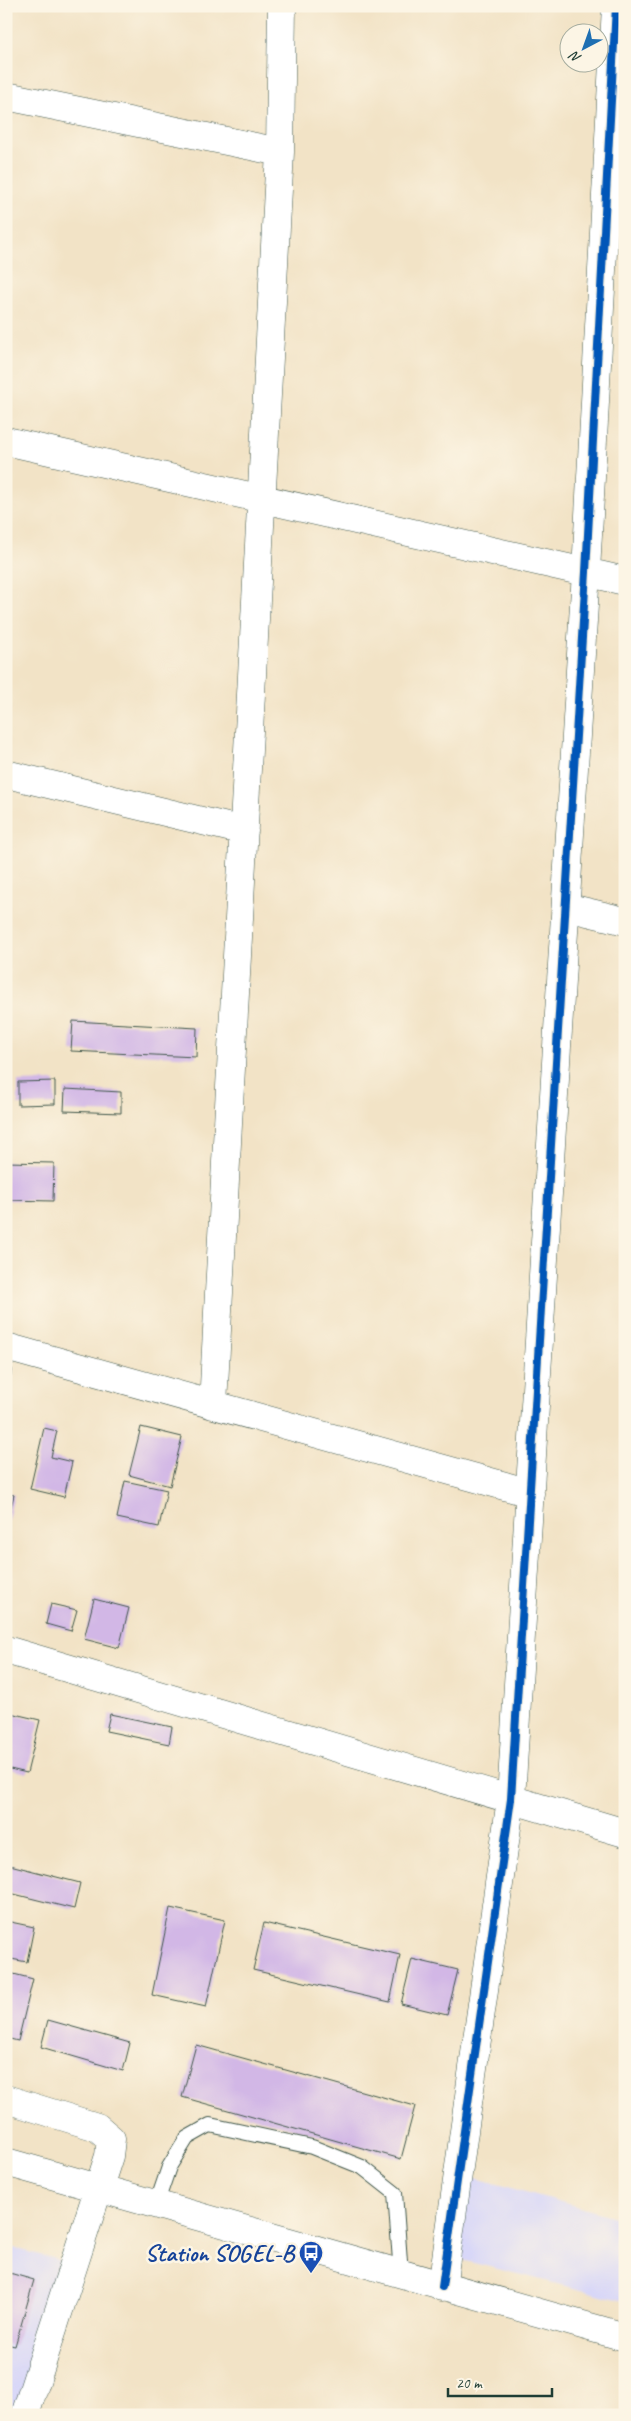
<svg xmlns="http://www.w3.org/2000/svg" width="631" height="2421" font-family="Caveat,sans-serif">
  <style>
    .built { fill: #d8d7f8 }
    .building { fill: #d2b7e6 }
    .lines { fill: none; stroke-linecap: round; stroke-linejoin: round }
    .service-casing { stroke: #3f564a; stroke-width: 16 }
    .minor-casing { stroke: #3f564a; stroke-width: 29 }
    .trunk-casing { stroke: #3f564a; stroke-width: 29 }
    .service { stroke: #fff; stroke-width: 14 }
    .minor { stroke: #fff; stroke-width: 28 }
    .trunk { stroke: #fff; stroke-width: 28 }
    .cycleway-casing { stroke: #fcf5e5; stroke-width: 11 }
    .cycleway { stroke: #0057b8; stroke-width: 8 }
    .labels { text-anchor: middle; stroke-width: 5; stroke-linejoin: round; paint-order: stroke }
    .transit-label { font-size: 24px; font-weight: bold; fill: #164399; stroke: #fcf5e5; text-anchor: end }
  </style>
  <rect width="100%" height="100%" fill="#fcf5e5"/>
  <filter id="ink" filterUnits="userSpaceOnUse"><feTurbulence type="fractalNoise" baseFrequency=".02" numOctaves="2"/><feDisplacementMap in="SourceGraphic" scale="10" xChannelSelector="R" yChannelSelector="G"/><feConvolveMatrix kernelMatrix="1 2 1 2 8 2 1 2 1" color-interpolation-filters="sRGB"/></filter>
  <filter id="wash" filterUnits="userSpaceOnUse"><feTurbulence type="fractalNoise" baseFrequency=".0096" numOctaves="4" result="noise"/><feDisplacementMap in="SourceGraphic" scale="20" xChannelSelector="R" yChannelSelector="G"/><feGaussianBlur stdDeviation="1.12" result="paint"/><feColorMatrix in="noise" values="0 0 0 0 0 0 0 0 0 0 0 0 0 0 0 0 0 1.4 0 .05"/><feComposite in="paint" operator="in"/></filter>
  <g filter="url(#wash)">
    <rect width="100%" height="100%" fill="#f2e3c6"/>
    <path class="built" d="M458,2173l167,47v81l-179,-45z
      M6,2246l71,19 -44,150h-27z"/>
    <g id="blocks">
      <path class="building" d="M73,1021l124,7 -1,29 -125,-6z
        M55,1081v23l-37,1v-23z
        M65,1089l56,3v21l-57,-2z
        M6,1162l48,1 -1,38 -47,-1z
        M6,1367l6,1 -3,17 -3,-1z
        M141,1427l41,10 -12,49 -41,-11z
        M44,1428l13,3 -6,26 21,5 -8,35 -34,-8z
        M125,1481l42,9 -8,37 -42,-9z
        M6,1493l8,2 -7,28h-1z
        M94,1599l35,9 -10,40 -35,-9z
        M51,1604l26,6 -6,21 -25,-7z
        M6,1712l34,8 -13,53 -21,-5z
        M110,1714l62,13 -3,17 -63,-13z
        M10,1865l70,18 -6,26 -68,-17z
        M170,1908l55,12 -19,87 -54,-12z
        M6,1921l28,6 -7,35 -21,-4z
        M264,1923l136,32 -10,47 -137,-32z
        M412,1959l46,11 -11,45 -46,-11z
        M6,1972l27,7 -15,62 -12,-3z
        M48,2020l82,23 -7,28 -82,-24z
        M196,2045l219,61 -14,53 -219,-62z
        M6,2272l28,8 -19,66 -9,-2z"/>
    </g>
  </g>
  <g filter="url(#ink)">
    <use href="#blocks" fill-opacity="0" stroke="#3f564a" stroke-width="1"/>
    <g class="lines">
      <defs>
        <path id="service" d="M156,2205l13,-38 18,-29 23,-13 102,22 50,20 33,26 6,82"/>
        <path id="minor" d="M6,96l274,56
          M6,441l619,140
          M6,774l238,57
          M566,907l59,14
          M6,1347l524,146
          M213,1405l67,-1253 2,-146
          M6,1650l619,183
          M6,2099l91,28 14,12 -2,17 -84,259
          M442,2287l69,-488 75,-1227 30,-566"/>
        <path id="trunk" d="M6,2162l619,175"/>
      </defs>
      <use href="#service" class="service-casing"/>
      <use href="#minor" class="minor-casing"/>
      <use href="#trunk" class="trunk-casing"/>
      <use href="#service" class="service"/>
      <use href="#minor" class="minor"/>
      <use href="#trunk" class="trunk"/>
      <defs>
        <path id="cycleway" d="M442,2287l69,-488 75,-1227 30,-566"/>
      </defs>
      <use href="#cycleway" class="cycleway-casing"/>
      <use href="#cycleway" class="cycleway"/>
    </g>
  </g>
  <defs>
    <symbol id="bus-pin" viewBox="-11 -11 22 30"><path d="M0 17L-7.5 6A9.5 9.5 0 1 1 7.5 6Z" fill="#1a4fb4" stroke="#fcf5e5"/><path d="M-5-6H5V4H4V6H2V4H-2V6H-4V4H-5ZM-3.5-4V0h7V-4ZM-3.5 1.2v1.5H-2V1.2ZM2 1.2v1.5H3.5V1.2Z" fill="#fff"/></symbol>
  </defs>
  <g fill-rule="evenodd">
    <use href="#bus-pin" x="297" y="2239" width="28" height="38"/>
  </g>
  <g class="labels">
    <g class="transit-label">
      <text x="294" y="2261">Station SOGEL-B</text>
    </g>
  </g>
  <rect width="631" height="2421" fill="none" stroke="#fcf5e5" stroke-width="25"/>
  <g transform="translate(584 48) rotate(221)"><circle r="24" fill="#fcf5e5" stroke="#a4ab9e"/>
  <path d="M0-4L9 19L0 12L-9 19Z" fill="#1f6fb2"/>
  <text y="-8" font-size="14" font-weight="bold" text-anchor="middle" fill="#1f3d34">N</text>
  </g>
  <path d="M448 2388v8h104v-8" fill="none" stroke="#1f3d34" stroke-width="2.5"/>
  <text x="456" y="2388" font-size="15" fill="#1f3d34" stroke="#fcf5e5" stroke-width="4" paint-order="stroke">20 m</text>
</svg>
